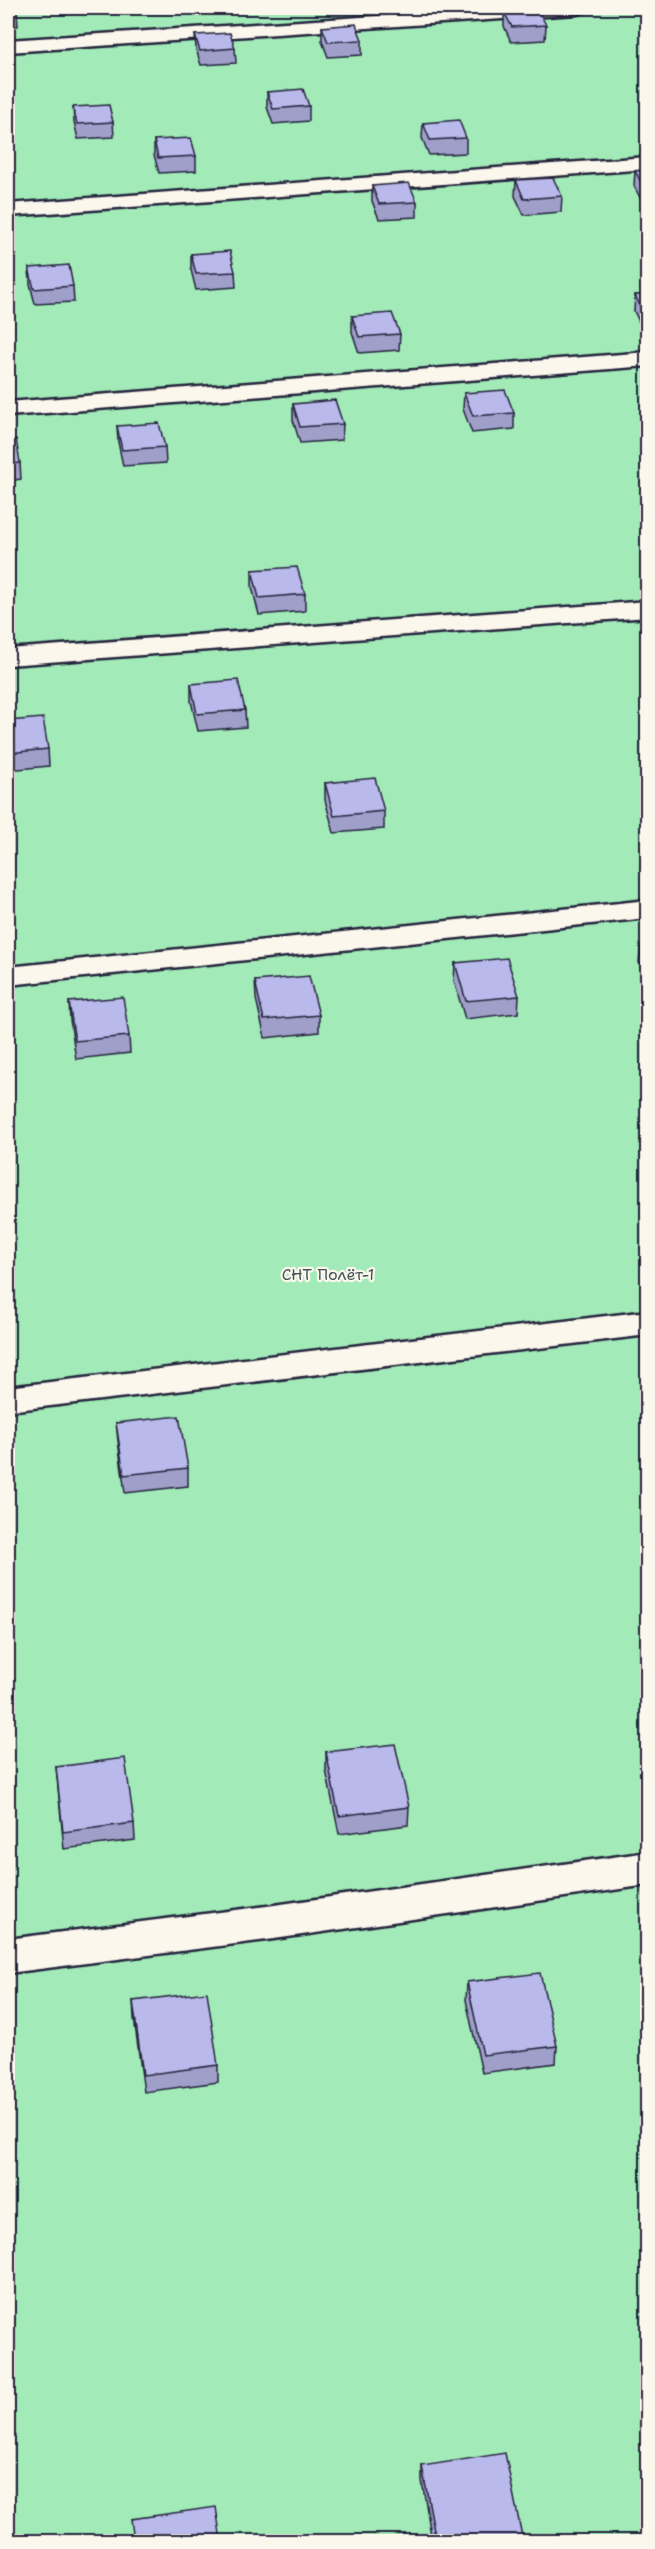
<svg xmlns="http://www.w3.org/2000/svg" width="655" height="2549" font-family="'Shantell Sans',sans-serif">
  <style>
    .green { fill: #a2ebb9; stroke: #62867a; stroke-width: 1.5 }
    .lines { fill: none; stroke-linecap: round; stroke-linejoin: round }
    .service-casing { stroke: #22223b; stroke-width: 5 }
    .service { fill: #fbf7ec; fill-rule: evenodd }
    .wall { fill: #9f9fca; stroke: #22223b; stroke-width: 1.5 }
    .building { fill: #b9b9eb; stroke: #22223b; stroke-width: 1.5 }
    .labels { text-anchor: middle; stroke-width: 4.5; stroke-linejoin: round; paint-order: stroke }
    .park-label { font-size: 16px; fill: #42545a; stroke: #fbf7ec }
  </style>
  <rect width="100%" height="100%" fill="#eeebec"/>
  <filter id="ink" filterUnits="userSpaceOnUse"><feTurbulence type="fractalNoise" baseFrequency=".0167" numOctaves="2"/><feDisplacementMap in="SourceGraphic" scale="12" xChannelSelector="R" yChannelSelector="G"/><feConvolveMatrix kernelMatrix="1 2 1 2 8 2 1 2 1" color-interpolation-filters="sRGB"/></filter>
  <g filter="url(#ink)">
    <path class="green" d="M8,8h639v2533h-639z"/>
    <g class="lines">
      <defs>
        <path id="service" d="M499,8h87l-2,4 -7,2 -569,38v-12z
          M648,157v12l-640,47v-12z
          M648,352v14l-640,50v-14z
          M648,601v16l-640,48v-16z
          M648,900v18l-640,67v-18z
          M648,1311v24l-640,76v-24z
          M648,1852v33l-381,55 -259,33v-34l259,-33z"/>
      </defs>
      <use href="#service" class="service-casing"/>
      <use href="#service" class="service"/>
    </g>
    <path class="wall" d="M8,8l9,3 1,15h-10z
      M504,12l42,13 -1,15 -34,2 -7,-16z
      M322,27l40,13v15l-34,2 -6,-16z
      M195,35l40,13 1,15 -35,2 -5,-16z
      M267,92l42,14v15l-36,3 -6,-17z
      M73,107l40,15 1,15 -36,2 -4,-17z
      M423,123l43,15v15l-37,2 -7,-17z
      M154,140l42,16v15l-37,2 -5,-18z
      M648,170v34l-4,1 -10,-19 1,-15z
      M516,180l46,16 -1,16 -37,3 -9,-19z
      M372,186l45,16v15l-38,2 -7,-18z
      M191,254l44,18 1,15 -40,3 -5,-20z
      M29,268l44,18 1,16 -39,2 -5,-20z
      M635,295h13v37h-4l-10,-21z
      M352,316l48,18 -1,16 -40,3 -7,-21z
      M464,393l50,20v16l-42,4 -9,-24z
      M293,404l50,20 -1,16 -42,3 -7,-23z
      M117,426l48,21 1,16 -43,3 -5,-24z
      M8,439l12,24 1,16 -13,2z
      M252,570l53,24v17l-46,4 -7,-28z
      M191,684l54,26 1,17 -48,4 -7,-30z
      M8,721l40,28 1,17 -41,4z
      M325,783l59,28v18l-50,4 -9,-33z
      M648,944v41l-9,-23 2,-17z
      M455,963l64,33 -1,17 -53,6 -11,-38z
      M255,981l64,34v17l-54,6 -9,-39z
      M69,1002l60,34 1,17 -54,6 -6,-39z
      M116,1423l72,45v18l-63,7 -7,-52z
      M326,1752l83,55 -1,18 -69,9 -13,-64z
      M56,1767l78,56 1,17 -71,9z
      M467,1982l90,64 -1,17 -74,10 -16,-73z
      M133,2001l85,64v17l-74,10 -10,-74z
      M422,2466l101,75h-91l-10,-60z"/>
    <path class="building" d="M8,8h8l1,3 -9,1z
      M538,10l8,15 -34,2 -8,-15z
      M356,24l6,16 -34,2 -6,-15z
      M230,33l5,15 -35,3 -5,-16z
      M303,89l6,17 -36,3 -6,-17z
      M109,105l4,17 -36,2 -4,-17z
      M459,120l7,18 -36,2 -7,-17z
      M191,138l5,18 -38,2 -4,-18z
      M648,170v19h-3l-10,-18z
      M553,178l9,18 -38,3 -8,-19z
      M409,183l8,19 -38,2 -7,-18z
      M230,251l5,21 -39,2 -5,-20z
      M69,265l4,21 -39,3 -5,-21z
      M635,295h13v21h-3z
      M392,313l8,21 -41,3 -7,-21z
      M505,390l9,23 -41,3 -9,-23z
      M335,400l8,24 -43,3 -7,-23z
      M159,423l6,24 -43,3 -5,-24z
      M8,439h8l4,24 -12,1z
      M297,567l8,27 -46,4 -7,-28z
      M238,680l7,30 -48,4 -6,-30z
      M43,718l5,31 -40,4v-32z
      M375,778l9,33 -50,5 -9,-33z
      M648,944v19l-7,-18z
      M507,958l12,38 -53,5 -11,-38z
      M309,976l10,39 -55,5 -9,-39z
      M123,997l6,39 -54,5 -6,-39z
      M179,1416l9,52 -64,7 -8,-52z
      M395,1744l14,63 -70,9 -13,-64z
      M125,1758l9,65 -71,9 -7,-65z
      M540,1973l17,73 -74,9 -16,-73z
      M207,1992l11,73 -75,10 -10,-74z
      M505,2453l18,88h-87l-14,-75z
      M216,2507l5,34h-87l-3,-22z"/>
  </g>
  <g class="labels">
    <g class="park-label">
      <text x="328" y="1280">СНТ Полёт-1</text>
    </g>
  </g>
  <rect width="655" height="2549" fill="none" stroke="#fbf7ec" stroke-width="30"/>
  <rect x="15" y="15" width="625" height="2519" fill="none" stroke="#22223b" stroke-width="2" filter="url(#ink)"/>
</svg>
